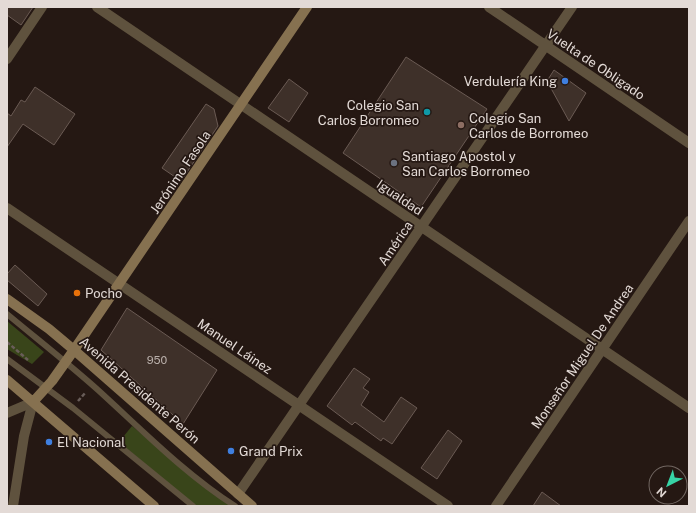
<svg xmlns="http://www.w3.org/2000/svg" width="696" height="513" font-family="'Public Sans',sans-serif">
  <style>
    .green { fill: #39451a }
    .building { fill: #3e3029; stroke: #6a5a53 }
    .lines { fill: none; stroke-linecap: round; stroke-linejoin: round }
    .path { stroke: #695d59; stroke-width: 2.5; stroke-dasharray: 4 2; stroke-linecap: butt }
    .lane { stroke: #5f523e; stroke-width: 6 }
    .street { stroke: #5f523e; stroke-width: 10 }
    .secondary { stroke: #867150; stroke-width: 10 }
    .shop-dot { fill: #3f7fe0; stroke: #251813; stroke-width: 1.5 }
    .culture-dot { fill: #0f9aa8; stroke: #251813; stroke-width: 1.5 }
    .education-dot { fill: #8d6e63; stroke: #251813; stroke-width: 1.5 }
    .worship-dot { fill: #6b7280; stroke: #251813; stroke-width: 1.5 }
    .food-dot { fill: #e8710a; stroke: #251813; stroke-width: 1.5 }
    .labels { text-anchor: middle; stroke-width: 3.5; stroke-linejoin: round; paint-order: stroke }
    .number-label { font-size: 11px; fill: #bab0ab }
    .street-label { font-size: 13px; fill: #e3dad6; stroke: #251813 }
    .poi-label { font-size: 13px; fill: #e3dad6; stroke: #251813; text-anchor: start }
  </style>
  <rect width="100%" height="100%" fill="#251813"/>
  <path class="green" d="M7,321l37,31 -12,12 -25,-15z
    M132,426l82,68 17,12h-36l-76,-64z"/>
  <path class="building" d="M7,7h26l-12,18 -14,-10z
    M406,57l81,52 -66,98 -78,-54z
    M554,70l32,23 -17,28 -22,-40z
    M289,79l19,14 -19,29 -21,-14z
    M35,87l40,27 -21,31 -31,-21 -16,23v-34l4,3 10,-16 4,2z
    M206,104l8,5 4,17 -37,55 -19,-13z
    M15,265l32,29 -9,12 -31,-26v-6z
    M127,308l90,62 -34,54 -82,-74z
    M354,368l16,11 -7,9 6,4 -8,13 23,17 17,-25 16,11 -25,36 -9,-6 -2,3 -26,-19 -3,3 -25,-19z
    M448,430l14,11 -25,38 -16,-11z
    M542,492l19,14h-28z"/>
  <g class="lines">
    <path class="path" d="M7,342l21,18
      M78,401l8,-9"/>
    <path class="lane" d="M7,314c30,25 62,50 91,76 44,40 87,84 137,116
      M7,359l66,49 120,98"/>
    <path class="street" d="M97,7l592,401
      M489,7l200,136
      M7,59l35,-52
      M7,208l441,298
      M7,413l26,-11
      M238,494l334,-487
      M13,506l11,-70 9,-34
      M496,506l193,-285"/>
    <path class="secondary" d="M7,299l42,30 25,21 178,156
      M7,380l147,126
      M33,402l19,-21 22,-31 233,-343"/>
  </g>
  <g class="shop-dot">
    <circle cx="565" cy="81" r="4"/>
    <circle cx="49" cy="442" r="4"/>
    <circle cx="231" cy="451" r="4"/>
  </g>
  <circle class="culture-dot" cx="427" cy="112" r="4"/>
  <circle class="education-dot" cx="461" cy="125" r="4"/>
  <circle class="worship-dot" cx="394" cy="163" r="4"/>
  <circle class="food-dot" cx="77" cy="293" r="4"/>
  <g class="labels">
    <g class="number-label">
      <text x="157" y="364">950</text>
    </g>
    <g class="street-label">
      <text transform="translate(596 64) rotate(34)" y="5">Vuelta de Obligado</text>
      <text transform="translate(180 172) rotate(-56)" y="5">Jerónimo Fasola</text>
      <text transform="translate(400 197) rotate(34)" y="5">Igualdad</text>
      <text transform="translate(395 243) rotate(-56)" y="5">América</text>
      <text transform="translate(235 346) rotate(34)" y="5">Manuel Láinez</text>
      <text transform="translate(582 356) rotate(-56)" y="5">Monseñor Miguel De Andrea</text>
      <text transform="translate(140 390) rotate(41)" y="5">Avenida Presidente Perón</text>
    </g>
    <g class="poi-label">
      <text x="557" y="86" text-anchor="end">Verdulería King</text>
      <text x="419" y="110" text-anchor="end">Colegio San<tspan x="419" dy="15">Carlos Borromeo</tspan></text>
      <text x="469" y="123">Colegio San<tspan x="469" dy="15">Carlos de Borromeo</tspan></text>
      <text x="402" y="161">Santiago Apostol y<tspan x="402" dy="15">San Carlos Borromeo</tspan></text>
      <text x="85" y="298">Pocho</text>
      <text x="57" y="447">El Nacional</text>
      <text x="239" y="456">Grand Prix</text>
    </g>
  </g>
  <rect width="696" height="513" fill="none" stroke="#e3dad6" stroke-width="16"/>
  <g transform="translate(668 485) rotate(222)"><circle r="19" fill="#251813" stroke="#716661"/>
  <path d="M0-3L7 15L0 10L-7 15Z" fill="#37d4a6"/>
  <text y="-6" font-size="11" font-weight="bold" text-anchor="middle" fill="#e3dad6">N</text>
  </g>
</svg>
